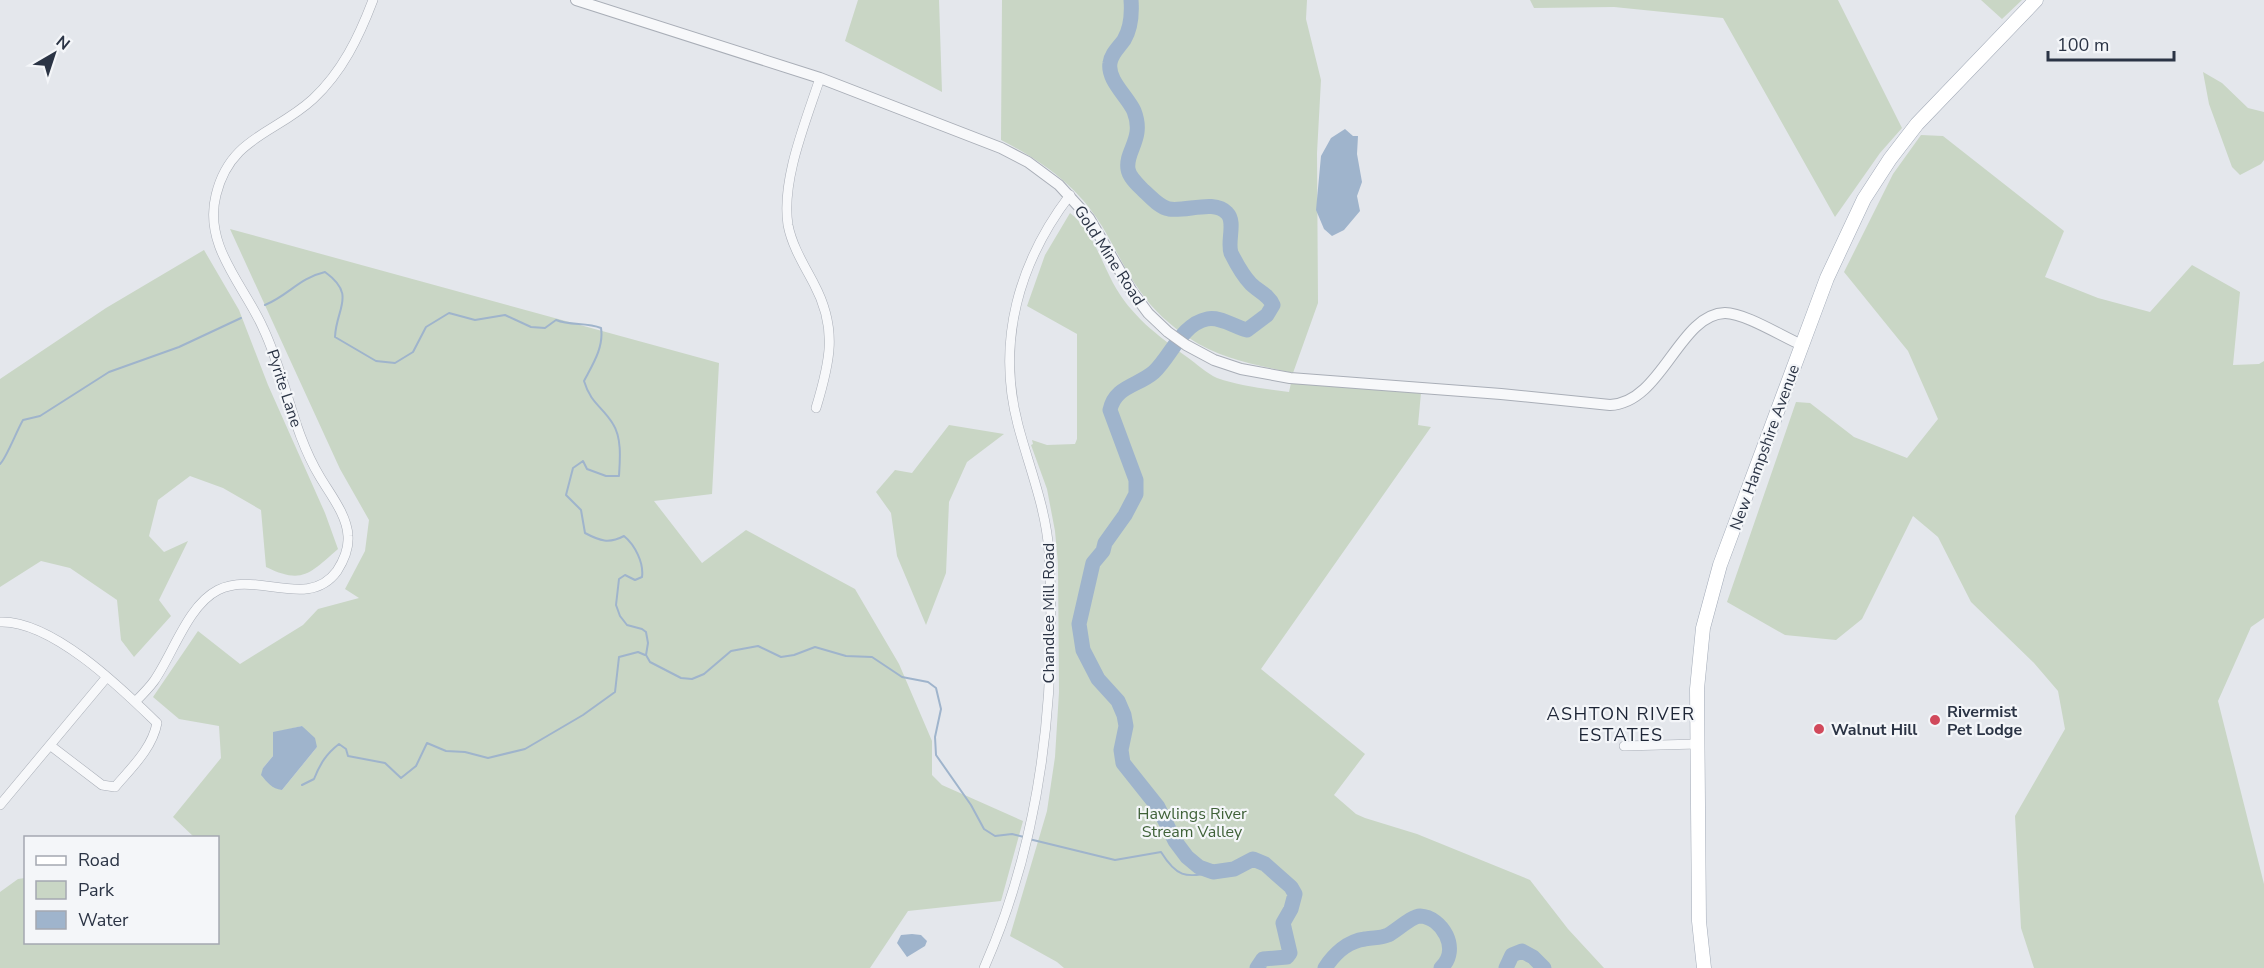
<svg xmlns="http://www.w3.org/2000/svg" width="2264" height="968" font-family="'Nunito Sans',sans-serif">
  <style>
    .green { fill: #c9d6c5; fill-rule: evenodd }
    .water { fill: #9fb4cc }
    .lines { fill: none; stroke-linecap: round; stroke-linejoin: round }
    .stream { stroke: #9fb4cc; stroke-width: 2 }
    .river { stroke: #9fb4cc; stroke-width: 15 }
    .minor-casing { stroke: #a9aeb7; stroke-width: 10 }
    .tertiary-casing { stroke: #a9aeb7; stroke-width: 12 }
    .primary-casing { stroke: #a3abb8; stroke-width: 15 }
    .minor { stroke: #f7f8fa; stroke-width: 9 }
    .tertiary { stroke: #f7f8fa; stroke-width: 10 }
    .primary { stroke: #fff; stroke-width: 14 }
    .poi-dot { fill: #d1495b; stroke: #f4f6f9; stroke-width: 2 }
    .labels { text-anchor: middle; stroke-width: 4.5; stroke-linejoin: round; paint-order: stroke }
    .street-label { font-size: 16px; fill: #2b3445; stroke: #f4f6f9 }
    .poi-label { font-size: 16px; font-weight: bold; fill: #2b3445; stroke: #f4f6f9; text-anchor: start }
    .park-label { font-size: 16px; fill: #3f6138; stroke: #f4f6f9 }
    .neighbourhood-label { font-size: 18px; letter-spacing: 1.5px; fill: #1d2536; stroke: #f4f6f9 }
  </style>
  <rect width="100%" height="100%" fill="#e4e7ec"/>
  <path class="green" d="M858,0h81l3,92 -97,-51z
    M1002,0h305l-1,19 15,61 -4,73 1,150 -25,70c-36,-8 -73,-14 -104,-35 -18,-12 -36,-28 -49,-47 -17,-23 -28,-51 -44,-74 -24,-35 -58,-58 -95,-77z
    M1530,0h308l64,128 -22,25 -45,64 -112,-199 -109,-11 -80,1z
    M1981,0h41l-20,19z
    M2203,72l19,11 26,25 16,4v48l-3,4 -21,11 -8,-8 -23,-63z
    M1921,135l22,1 121,95 -19,46 53,21 52,14 42,-47 48,27 -7,73 26,-1 5,-3v257l-13,9 -33,74 46,183v84h-230l-13,-40 -6,-112 50,-87 -7,-38 -24,-28 -63,-61 -33,-65 -25,-21 -51,103 -26,21 -51,-5 -58,-33 69,-200 14,1 44,34 53,21 31,-39 -30,-68 -64,-79 49,-98z
    M1070,213c21,16 31,47 43,70 18,33 44,52 74,74 10,7 19,16 30,21 23,8 48,11 72,14l2,-9 130,10 -3,32 13,2 -170,242 104,85 -31,41 22,19 9,4 52,16 113,46 38,49 36,39h-540l-7,-6 -47,-26 37,-125 8,-54 4,-65 -1,-128 -3,-33 -8,-42 -16,-44 2,-1 -1,-4 15,5 28,-1 2,-5v-105l-50,-28 18,-51z
    M230,229l489,134 -7,131 -58,7 48,62 44,-33 109,59 44,75 33,77v34l10,10 81,36 -22,80 -93,10 -38,57h-870v-76l18,-13 7,-1 1,64h192v-104l-24,-1 -21,-20 48,-59 -2,-32 -40,-7 -26,-22 45,-66 42,33 63,-39 15,-16 41,-11 -14,-9 20,-38 4,-31 -29,-51zM302,726l15,21 -35,43 -19,-22 10,-12v-23z
    M204,250l35,60 29,75 57,128 13,36c-28,24 -35,36 -72,18l-5,-57 -38,-22 -33,-12 -32,24 -9,36 15,16 24,-11 -29,59 12,16 -37,41 -13,-17 -4,-40 -47,-32 -29,-7 -41,26v-208l106,-71z
    M949,425l55,9 -37,28 -18,40 -3,71 -20,52 -29,-69 -6,-43 -15,-21 19,-22 17,3z"/>
  <path class="water" d="M1345,129l8,7h5l-1,18 5,28 -5,14 3,15 -16,19 -12,6 -8,-7 -8,-19 5,-54 10,-18z
    M302,726l13,12 2,9 -35,43c-10,-1 -15,-8 -21,-15l2,-7 10,-12v-24z
    M912,934l9,1 6,6 -2,5 -18,11 -10,-14 4,-8z"/>
  <g class="lines">
    <path class="stream" d="M265,305c24,-10 34,-27 60,-33 32,23 11,36 10,65l41,24 19,2 18,-11 13,-25 23,-14 26,7 30,-5 26,12 14,1 11,-8c15,6 30,2 45,8 3,19 -8,36 -17,53 7,23 18,25 29,43 9,14 7,36 6,52h-13l-19,-7 -4,-8 -10,7 -7,27 15,15 4,23c15,8 24,11 39,3 11,9 20,27 18,41l-7,3 -10,-5 -6,4 -3,26 4,11 7,9 15,4 4,3 2,11 -2,12 4,7 31,16 11,1 12,-5 27,-23 27,-5 23,11 13,-2 21,-8 31,9 26,1 30,20 26,5 8,6 5,21 -6,28 1,18 35,50 13,24 11,7 17,-2 12,3
      M0,464c6,-5 17,-34 23,-44l17,-4 69,-44 70,-25 62,-29
      M302,785l12,-6c6,-15 12,-25 25,-35l7,5 2,7 37,7 16,15 15,-12 11,-23 19,8 19,1 23,6 37,-9 58,-34 32,-23 4,-35 19,-5 7,3
      M1029,839l86,21 46,-8c15,24 24,27 52,20"/>
    <path class="river" d="M1131,0c1,13 0,28 -7,40 -5,7 -13,14 -14,23 -3,17 18,34 24,48 11,28 -9,40 -6,58 1,8 10,16 16,22 7,6 15,16 25,18 17,3 46,-10 58,4 9,9 0,28 4,40 5,10 11,22 20,31 7,7 18,11 22,21l-6,10 -20,15c-13,-3 -27,-14 -40,-11 -25,5 -36,37 -53,53 -16,14 -39,14 -44,38l26,70v14l-11,21 -20,28 -2,8 -10,12 -14,61 4,26 15,29 20,22 6,14 2,11 -5,24 2,13 35,44 17,34 12,16 12,10 14,5 21,-3 19,-10 12,5 26,23 4,7 -4,15 -8,14 7,30 -3,4 -24,2 -6,9
      M1325,968c9,-14 23,-27 40,-29 9,-2 14,0 23,-4 8,-4 24,-19 32,-19 22,1 41,33 21,52
      M1506,968l6,-13 10,-4 11,6 11,11"/>
    <defs>
      <path id="minor" d="M816,408c14,-46 22,-79 -2,-124 -10,-19 -22,-38 -26,-59 -7,-45 18,-104 32,-147
        M0,622c52,-2 122,67 157,101 -5,26 -26,45 -42,64l-13,-2 -51,-39
        M135,702c7,-7 14,-14 19,-21 19,-27 34,-76 64,-91 38,-20 90,21 119,-19 7,-11 12,-22 11,-35 -1,-21 -18,-42 -28,-59 -28,-46 -34,-101 -57,-149 -19,-43 -60,-82 -47,-133 14,-58 59,-61 97,-96 29,-27 46,-62 60,-99
        M1624,746l73,-2
        M0,805l106,-127
        M984,968c58,-131 73,-274 65,-416 -3,-44 -20,-85 -31,-127 -22,-84 1,-163 52,-230"/>
      <path id="tertiary" d="M576,0l244,78 181,70 27,14 31,23 30,33 42,72 17,23 20,19 18,13 28,15 27,9 49,9 211,16 109,11c52,-2 69,-91 115,-92 20,0 58,24 77,32"/>
      <path id="primary" d="M1704,968l-5,-47 -2,-232 6,-61 17,-63 107,-287 37,-79 26,-40 27,-35 119,-124"/>
    </defs>
    <use href="#minor" class="minor-casing"/>
    <use href="#tertiary" class="tertiary-casing"/>
    <use href="#primary" class="primary-casing"/>
    <use href="#minor" class="minor"/>
    <use href="#tertiary" class="tertiary"/>
    <use href="#primary" class="primary"/>
  </g>
  <g class="poi-dot">
    <circle cx="1935" cy="720" r="6"/>
    <circle cx="1819" cy="729" r="6"/>
  </g>
  <g class="labels">
    <g class="street-label">
      <text transform="translate(1110 255) rotate(57)" y="6">Gold Mine Road</text>
      <text transform="translate(285 388) rotate(72)" y="6">Pyrite Lane</text>
      <text transform="translate(1764 447) rotate(-70)" y="6">New Hampshire Avenue</text>
      <text transform="translate(1048 613) rotate(-90)" y="6">Chandlee Mill Road</text>
    </g>
    <g class="poi-label">
      <text x="1947" y="717">Rivermist<tspan x="1947" dy="18">Pet Lodge</tspan></text>
      <text x="1831" y="735">Walnut Hill</text>
    </g>
    <g class="park-label">
      <text x="1192" y="819">Hawlings River<tspan x="1192" dy="18">Stream Valley</tspan></text>
    </g>
    <g class="neighbourhood-label">
      <text x="1621" y="720">ASHTON RIVER<tspan x="1621" dy="21">ESTATES</tspan></text>
    </g>
  </g>
  <rect x="24" y="836" width="195" height="108" fill="#f4f6f9" stroke="#a4a8b1" stroke-width="1.5"/>
  <rect x="36" y="856" width="30" height="9" fill="#ffffff" stroke="#a4a8b1" stroke-width="1.5"/>
  <text x="78" y="866" font-size="18" fill="#2b3445">Road</text>
  <rect x="36" y="881" width="30" height="18" fill="#c9d6c5" stroke="#a4a8b1" stroke-width="1.5"/>
  <text x="78" y="896" font-size="18" fill="#2b3445">Park</text>
  <rect x="36" y="911" width="30" height="18" fill="#9fb4cc" stroke="#a4a8b1" stroke-width="1.5"/>
  <text x="78" y="926" font-size="18" fill="#2b3445">Water</text>
  <g transform="translate(54 54) rotate(39)" stroke="#f4f6f9" stroke-width="4.5" paint-order="stroke">
  <path d="M0-4.5L10 22L0 15L-10 22Z" fill="#2b3445"/>
  <text y="-9" font-size="16" font-weight="bold" text-anchor="middle" fill="#2b3445">N</text>
  </g>
  <path d="M2048 51v9h126v-9" fill="none" stroke="#2b3445" stroke-width="3"/>
  <text x="2057" y="51" font-size="18" fill="#2b3445" stroke="#f4f6f9" stroke-width="4.5" paint-order="stroke">100 m</text>
</svg>
